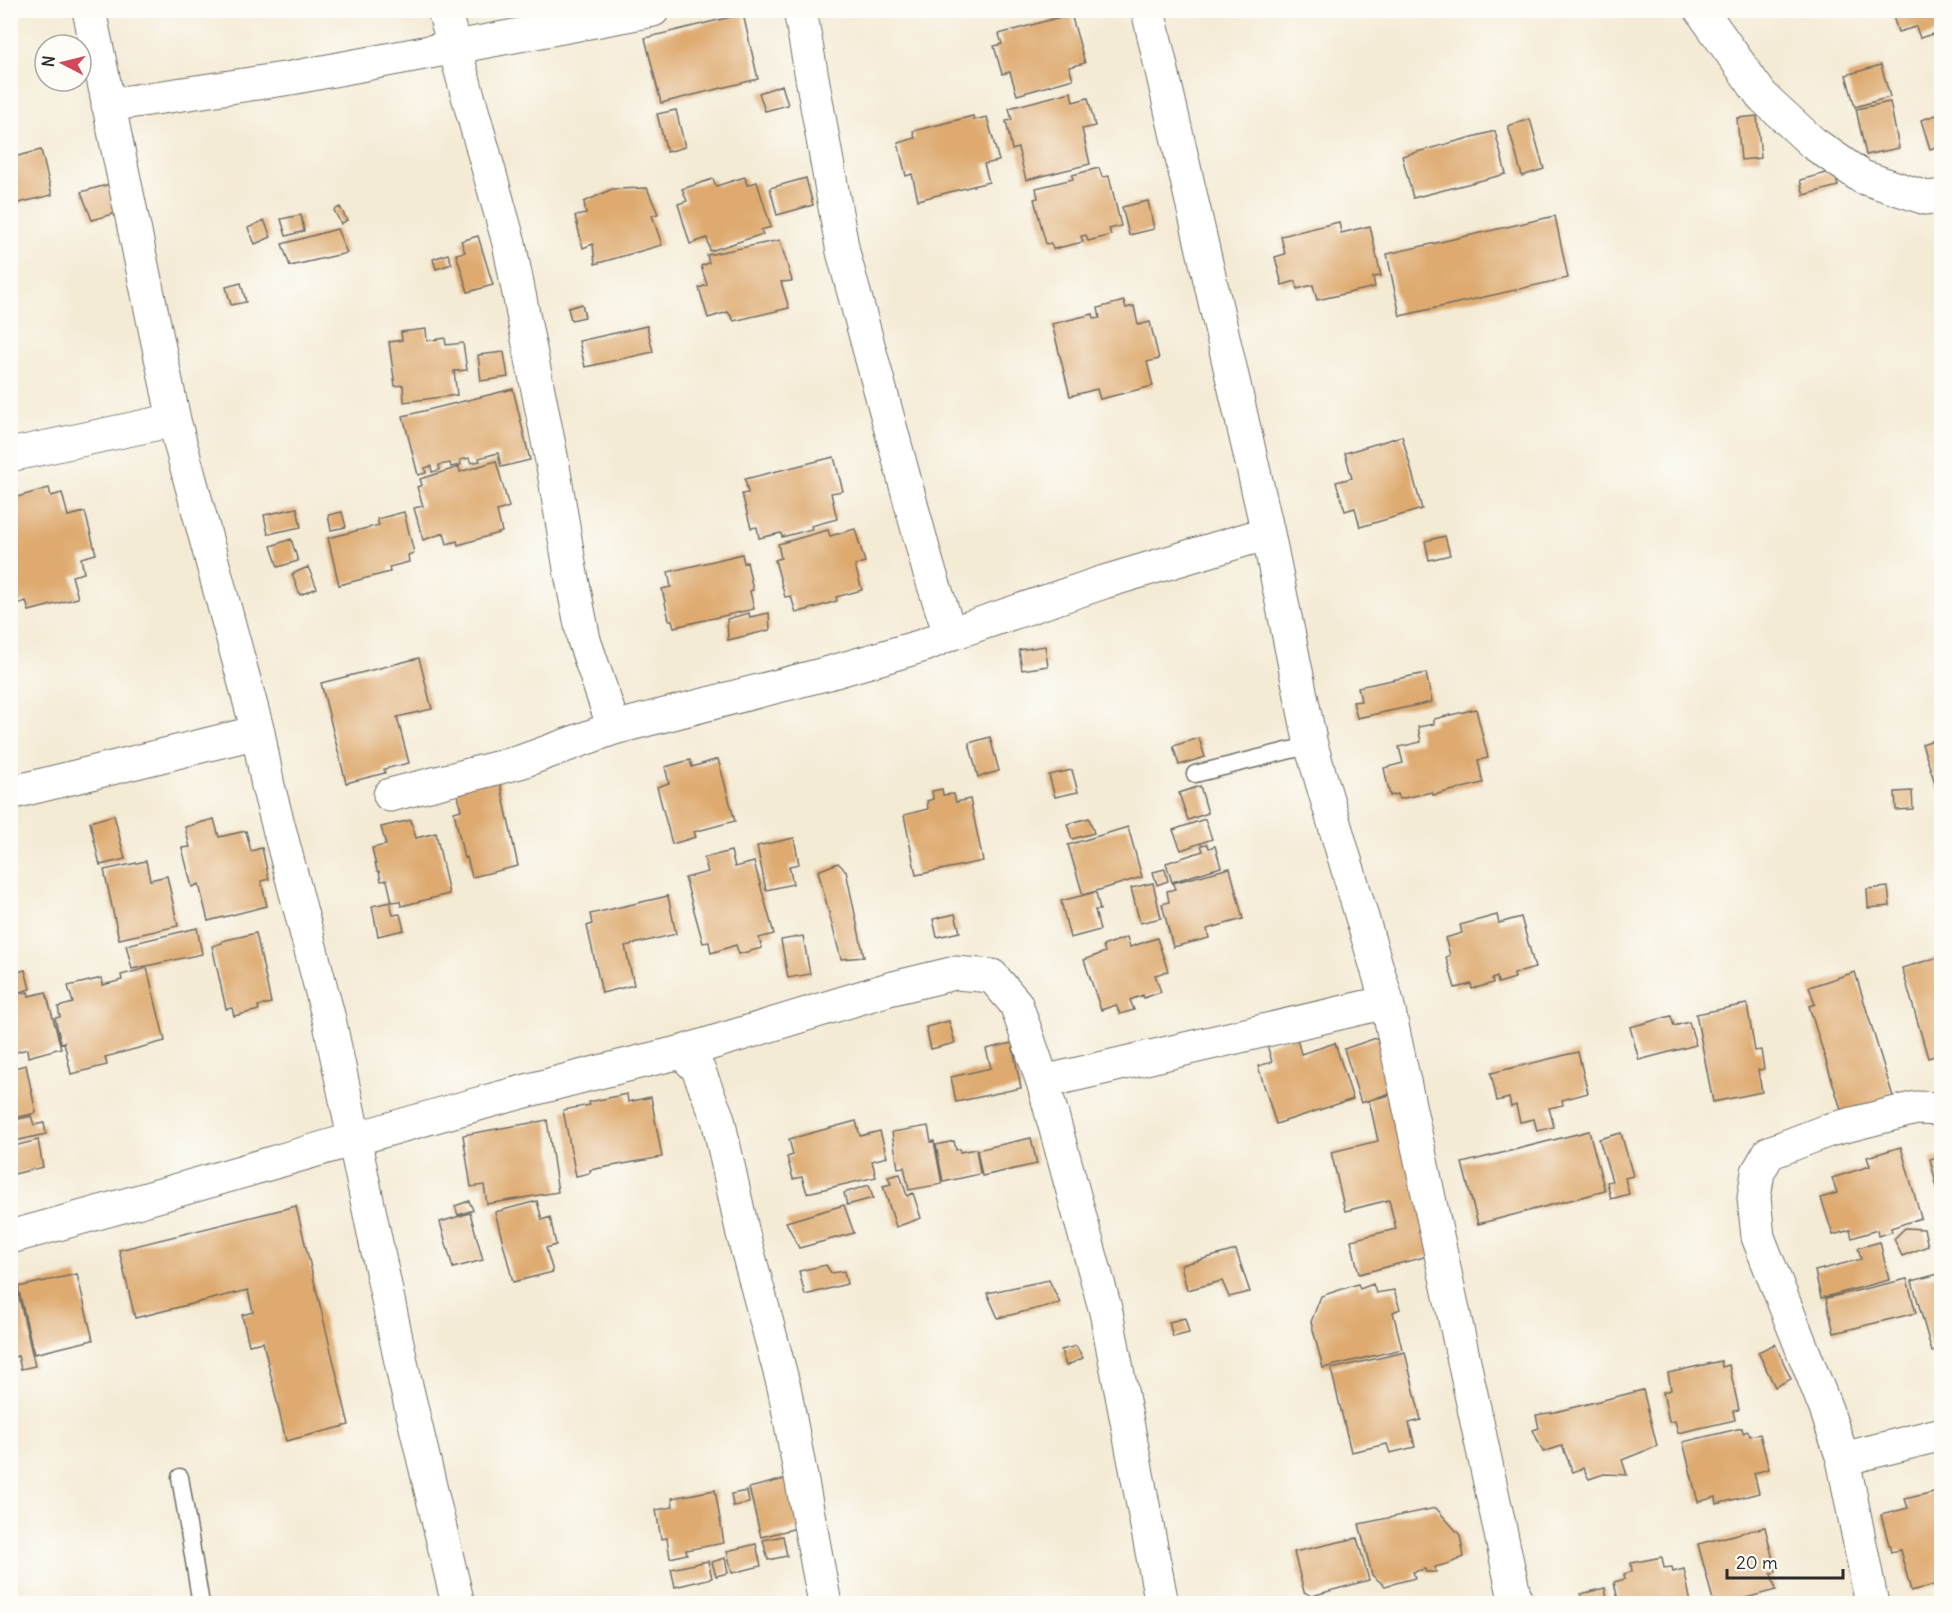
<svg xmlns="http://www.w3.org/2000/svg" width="1952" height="1614" font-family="Delius,sans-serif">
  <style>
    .building { fill: #deaa70 }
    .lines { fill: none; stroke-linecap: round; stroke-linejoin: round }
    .lane-casing { stroke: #716e66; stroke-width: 19 }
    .street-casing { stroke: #716e66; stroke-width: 35 }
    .lane { stroke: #fff; stroke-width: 16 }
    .street { stroke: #fff; stroke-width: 33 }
  </style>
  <rect width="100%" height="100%" fill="#fdfcf7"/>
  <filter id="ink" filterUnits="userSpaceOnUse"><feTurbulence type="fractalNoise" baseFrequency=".0167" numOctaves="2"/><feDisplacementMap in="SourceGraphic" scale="12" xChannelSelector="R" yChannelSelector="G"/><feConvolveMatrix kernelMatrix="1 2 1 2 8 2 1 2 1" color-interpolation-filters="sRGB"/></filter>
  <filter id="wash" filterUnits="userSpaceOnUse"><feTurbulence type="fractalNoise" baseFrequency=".008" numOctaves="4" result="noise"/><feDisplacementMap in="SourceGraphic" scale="24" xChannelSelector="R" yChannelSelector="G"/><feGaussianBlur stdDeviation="1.35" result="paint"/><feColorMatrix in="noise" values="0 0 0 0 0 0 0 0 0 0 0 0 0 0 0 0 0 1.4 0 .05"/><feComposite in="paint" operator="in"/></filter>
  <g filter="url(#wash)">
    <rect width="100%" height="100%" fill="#f4ebd5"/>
    <g id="blocks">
      <path class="building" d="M1891,10h51v21l-22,7 -4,-11 -18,5z
        M743,14l15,65 -97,24 -16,-65z
        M1071,14l14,49 -16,4 4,12 -56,16 -7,-23 -8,2 -8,-28 8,-2 -3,-10z
        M1881,65l9,32 -35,10 -9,-32z
        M782,85l6,20 -23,6 -6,-18z
        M1071,92l2,10 15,-4 7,28 -13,3 8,35 -64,16 -8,-32 -6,2 -6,-29 6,-1 -3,-12z
        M1890,102l9,46 -33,7 -10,-46z
        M676,110l9,37 -18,5 -10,-38z
        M1942,113v32l-12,4 -9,-29z
        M973,116l1,4 13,-3 12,44 -15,3 5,18 -71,18 -6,-26 -6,2 -8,-33 17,-5 -2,-7z
        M1757,116l4,42 -20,2 -4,-42z
        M1530,119l14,50 -22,7 -14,-50z
        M1495,131l11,43 -93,24 -11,-42z
        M41,150l11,45 -42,10v-47z
        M1099,168l3,9 7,-1 12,50 -12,3 2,6 -23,6 -2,-6 -5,1 2,6 -30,7 -2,-6 -5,1 -12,-45 4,-1 -2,-10 37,-9 -1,-4z
        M1834,171l4,15 -34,9 -4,-15z
        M745,177l2,8 10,-3 14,45 -10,3 2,4 -53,17 -3,-13 -17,6 -12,-40 9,-3 -5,-12 31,-10 3,7z
        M806,178l7,27 -36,10 -7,-27z
        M114,183l9,28 -31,9 -11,-28z
        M647,188l11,26 -6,1 10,30 -67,19 -2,-20 -10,4 -8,-32 11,-2 -2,-12 28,-13z
        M1148,201l6,28 -25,6 -7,-28z
        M340,207l7,13 -6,4 -7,-14z
        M301,215l3,16 -18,5 -5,-17z
        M1555,216l13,62 -168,38 -13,-62z
        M264,220l7,17 -16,7 -7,-16z
        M1339,222l2,11 29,-7 11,50 -8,1 2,10 -58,13 -4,-15 -16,4 -1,-8 -14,4 -7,-28 10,-3 -4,-18z
        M337,229l10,24 -57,13 -8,-22z
        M478,236l15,49 -25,7 -12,-38 9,-2 -4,-11z
        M780,240l12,41 -11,1 8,26 -55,13 -6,-9 -20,6 -9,-30 8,-3 -6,-19 8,-3 -2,-8z
        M448,254l4,10 -16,5 -3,-10z
        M241,283l5,19 -15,3 -5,-18z
        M1124,301l2,7 8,-2 4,19 12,-3 9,37 -12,3 6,24 -53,13 -3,-10 -27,7 -18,-72 41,-10 1,5 6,-1 -2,-10z
        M582,304l3,13 -14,3 -3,-12z
        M647,326l6,26 -68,15 -6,-26z
        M426,329l1,12 18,-3 1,7 17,-2 4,27 -13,1 3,24 -53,7 -1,-17 -8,1 -6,-44 13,-2 -1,-8z
        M504,352l4,25 -27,4 -3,-26z
        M513,389l17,71 -29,7 -3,-14 -19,5 1,3 -9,2 -2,-5 -9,2 1,5 -10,2 -1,-4 -11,2 1,5 -8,2 -1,-6 -6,2 1,5 -8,2 -15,-59z
        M1402,436l20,73 -62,18 -5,-19 -10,3 -9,-29 16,-4 -7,-25z
        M834,457l9,34 -12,2 6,26 -26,7 1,3 -30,8 -1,-4 -22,5 -2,-11 -6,1 -9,-34 6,-1 -3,-14z
        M496,461l13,46 -12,4 5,21 -44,13 -1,-4 -10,3 -3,-11 -21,7 -9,-32 9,-2 -6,-19 5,-2 -2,-6 39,-12 1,5z
        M49,488l2,8 11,-3 6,23 17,-4 11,42 -15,4 3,15 -12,3 6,22 -49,13 -3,-10 -9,3 -7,-24v-81z
        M297,508l4,19 -33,7 -4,-19z
        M342,512l4,15 -15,3 -3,-15z
        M404,512l10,41 -6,2 1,7 -20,5 1,5 -51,13 -11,-47 51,-13 -2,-6z
        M855,529l10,33 -10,3 7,25 -26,7 1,4 -41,12 -5,-17 -6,1 -10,-37 6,-2 -3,-14 50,-14 2,6z
        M1445,536l5,19 -21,5 -4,-19z
        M291,539l7,22 -20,6 -7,-21z
        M742,554l2,9 3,-1 6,28 -3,1 4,18 -80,18 -2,-7h-3l-7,-31 9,-2 -3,-15z
        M308,567l9,21 -17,7 -8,-21z
        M749,613l1,4 19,-4 1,17 -42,10 -1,-21z
        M1045,646l3,20 -26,4 -3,-20z
        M419,658l13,51 -35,8 12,46 -25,6 1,4 -39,10 -25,-100z
        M1426,673l6,29 -75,16 -4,-16 8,-1 -3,-14z
        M1476,709l12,49 -10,2 5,23 -50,12 -1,-3 -33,7 -1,-5 -8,2 -6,-28 19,-5 -4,-16 22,-5 -3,-15 16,-3v-5z
        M990,737l9,34 -21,6 -9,-34z
        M1942,737v51l-5,1 -15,-45z
        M1199,738l6,19 -26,8 -6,-19z
        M718,759l17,62 -41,11 2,5 -24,7 -15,-57 12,-4 -4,-16 25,-7 2,7z
        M1072,770l6,22 -23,5 -6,-22z
        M499,777l19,89 -46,11 -5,-20 -3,1 -10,-46 7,-2 -5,-24z
        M1200,786l8,27 -20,7 -9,-27z
        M942,789l1,6 11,-1 2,8 14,-3 13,62 -67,14 -12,-60 24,-6 -1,-8 6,-2 -1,-8z
        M1912,791l1,18 -17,1 -1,-18z
        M114,815l11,44 -25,6 -10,-43z
        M1089,818l5,15 -22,6 -5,-15z
        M214,819l5,18 27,-6 5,20 11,-3 7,31 -8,2 6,25 -59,15 -9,-37 -7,3 -10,-39 8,-1 -5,-20z
        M1205,819l7,20 -31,11 -8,-20z
        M411,820l5,18 20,-5 13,61 -48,12 -1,-5 -8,1 -5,-22 -6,1 -2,-10h-2l-5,-23 14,-3 -5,-18z
        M1128,827l14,50 -59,18 -15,-50z
        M794,838l5,26 -10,2 4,18 -27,6 -9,-44z
        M1207,844l2,4 6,-2 6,21 -49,15 -6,-19 37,-12 -2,-6z
        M731,851l4,16 19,-5 20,72 -15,4 3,10 -23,6 -3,-9 -25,8 -2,-11 -6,1 -18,-65 23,-6 -4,-14z
        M146,861l4,19 17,-4 11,50 -59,13 -15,-69z
        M838,863l8,8 18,86 -23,2 -23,-88z
        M1230,868l13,51 -36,10 2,9 -36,9 -11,-43 7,-2 -2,-11 8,-2 -2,-6z
        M1165,869l3,12 -11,4 -4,-13z
        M1153,883l8,35 -21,5 -9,-35z
        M1888,887l2,19 -22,2 -1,-19z
        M1096,892l4,18h-5l5,20 -30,8 -9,-37z
        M668,896l8,38 -51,12 9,39 -32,8 -15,-67 5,-2 -2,-10z
        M390,902l3,13 7,-1 4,16 -26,6 -6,-30z
        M955,914l5,18 -23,5 -4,-18z
        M1497,915l2,8 22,-6 14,51 -21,6 1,4 -17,5 -1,-6 -5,2 1,4 -21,6 -1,-5 -16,4 -9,-31 4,-2 -5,-17 17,-5 -2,-8z
        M197,928l5,26 -70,15 -6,-24z
        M256,933l15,70 -13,3 1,4 -25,6 -2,-8 -6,1 -14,-63 10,-3v-2z
        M803,936l7,38 -22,4 -7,-38z
        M1127,937l3,10 27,-9 11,33 -13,4 6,17 -17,6 -1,-3 -13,5 4,10 -14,4 -4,-9 -15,5 -17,-50 21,-8 -2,-6z
        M1939,957l3,11v86l-14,4 -26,-90z
        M147,968l18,73 -60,16 2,8 -36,9 -7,-32 -3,1 -6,-25 5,-1 -2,-10 15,-4 -5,-17 34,-8 1,7 19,-5 -1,-5z
        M25,970l5,19 -20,6v-21z
        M1855,972l39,128 -51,16 -34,-110 6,-2 -6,-17z
        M28,992l1,4 17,-4 15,56 -33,9 -1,-8 -17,5v-53l5,-1 -2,-5z
        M1747,1004l8,47 6,-1 3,19 -6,1 4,22 -49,10 -17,-88z
        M1671,1016l3,10 15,-4 7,23 -57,15 -9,-33z
        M949,1021l6,22 -24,6 -5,-22z
        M1296,1035l5,19 34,-11 18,56 -77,25 -18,-58 14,-4 -5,-17z
        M1385,1035l17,54 -41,14 -17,-54z
        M1012,1043l9,45 -65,14 -5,-25 40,-9 -5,-19z
        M1578,1052l10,41 -26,7 1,5 -14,3 5,19 -17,4 -3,-12 -14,3 -4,-17 -5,2 -2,-9 -12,3 -6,-28z
        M26,1065l10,48 -26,6v-50z
        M627,1094l1,8 23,-5 11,60 -72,13v3l-14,3 -13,-66 27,-5 -1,-3z
        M1394,1094l38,161 -73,19 -8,-34 45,-11 -7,-29 -44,11 -14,-59 47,-11 -9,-41z
        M31,1116l3,9 10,-2 2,11 -31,7 -5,-20z
        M547,1120l11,72 -71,12 -3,-19 -13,2 -8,-52z
        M856,1121l4,15 20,-5 7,26 -15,4 4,16 -69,16 -5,-16 -9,2 -6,-22 6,-2 -4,-16z
        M928,1126l3,16 3,-1 8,43 -33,6 -5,-23 -6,1 -6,-36z
        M1589,1131l16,60 -127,33 -16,-61z
        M1621,1133l12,43 -8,2 4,16 -18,5 -4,-17 5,-1 -13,-42z
        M1031,1138l6,26 -55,12 -5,-26z
        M38,1140l5,27 -29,7 -4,-15v-12z
        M954,1141l2,9 4,-1v3l16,-3 4,25 -37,8 -7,-37z
        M1901,1147l20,71 -30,10 1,4 -14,4 -1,-6 -25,8 -2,-8 -17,5 -12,-37 16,-5 -5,-15 38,-12 -3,-9z
        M1942,1156v47l-1,1 -11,-45z
        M900,1174l7,22 6,-3 8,25 -25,9 -13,-41 8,-2 -3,-7z
        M869,1185l4,13 -26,7 -3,-12z
        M469,1201l4,9 -15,5 -3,-9z
        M537,1201l5,19 8,-3 6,28 -10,3 7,24 -40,10 -18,-70z
        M844,1205l10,28 -55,15 -13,-26z
        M296,1206l53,219 -63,16 -23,-99 -14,3 -7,-30 11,-3 -5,-22 -113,28 -16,-68z
        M470,1213l13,47 -30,8 -13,-46z
        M1905,1228l19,1 4,17 -26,10 -8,-17z
        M1880,1242l9,38 -68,18 -6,-27 46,-12 -3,-11z
        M1236,1250l14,42 -21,5 -7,-16 -35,9 -6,-25z
        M826,1265l5,8 13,-2 3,13 -42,11 -6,-24z
        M1942,1273v77l-10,2 -20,-71z
        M77,1274l16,66 -59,14 -16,-67z
        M1907,1279l9,34 -82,20 -8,-35z
        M1049,1280l11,23 -62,15 -11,-25z
        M16,1284l19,82 -14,3 -3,-13 -8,2v-73z
        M1358,1284l2,5 13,-5 3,9 18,-3 6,19 -7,3 9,37 -79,19 -12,-46 10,-26z
        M1185,1318l4,15 -16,4 -4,-15z
        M1775,1344l16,35 -16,8 -17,-35z
        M1076,1346l7,12 -17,8 -5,-16z
        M1405,1352l16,68 -12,3 6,24 -25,6 -3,-9 -36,8 -20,-83z
        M1721,1361l1,6 7,-2 10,45 -6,1 2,9 -57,13 -3,-12 -6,1 -6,-30 8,-2 -3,-17z
        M1643,1390l14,56 -35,14 5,15 -23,-1 -15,5 -6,-11 -10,4 -11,-26 -19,6 -10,-22 6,-2 -3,-13 19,-3z
        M1742,1428l1,5 5,-2 2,5 10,-2 9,35 -15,4 5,20 -42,11 -1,-7 -18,5 -15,-60z
        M789,1478l12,49 -40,10 -12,-49z
        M715,1490l9,53 -38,7 1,4 -17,4 -3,-20 -6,1 -5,-29 17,-3 -1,-9z
        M747,1491l2,12 -16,3 -2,-12z
        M1938,1491l4,13v79l-31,8 -11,-41 -9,2 -10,-37 27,-7 -3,-9z
        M1436,1508l24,27 4,22 -14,6 -15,4 1,5h-10l-1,-3 -12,3 2,6 -30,8 -13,-11 -13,-51z
        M1765,1527l11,45 -5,2 5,16 -53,14h-9l-16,-60z
        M783,1536l4,20 -19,4 -5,-20z
        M1357,1538l12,42 -57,16 -8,-4 -10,-40z
        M756,1544l5,22 -29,7 -5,-22z
        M1662,1557l2,11 8,-1 1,5 11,-3 7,34 -81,1v-3l8,-1 -4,-18 11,-3 -1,-5 8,-2 -1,-9z
        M725,1558l3,15 -12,3 -4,-14z
        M708,1561l4,17 -37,9 -4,-18z
        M1605,1588l3,16h-25l-2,-10z"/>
    </g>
  </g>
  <g filter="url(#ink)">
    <use href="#blocks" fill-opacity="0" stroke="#716e66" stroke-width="1.5"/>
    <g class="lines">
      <defs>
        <path id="lane" d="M1195,774l116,-29
          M180,1477l21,127"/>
        <path id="street" d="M89,10l85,410 84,312 10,54 61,233 76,362 53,223
          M800,10l43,242 85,315 22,67
          M1148,10l120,523 43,212 76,257 129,602
          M1701,10l61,86 51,47 49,34 64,21 16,-2
          M108,105l183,-27 362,-68
          M10,455l164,-35
          M614,728l215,-55 96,-28 25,-11 154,-52 164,-49
          M10,793l248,-61
          M390,795l130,-33 94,-34 -30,-88 -14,-71 -17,-103 -44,-223 -65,-233
          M682,1052l207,-63 66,-16 37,3 24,28 27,78 63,230 56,292
          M1043,1082l344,-80
          M10,1237c225,-60 446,-133 672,-185l16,17 20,50 25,115 41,153 41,217
          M1843,1459l99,-25
          M1872,1604l-29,-145 -17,-50 -68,-172 -4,-39 4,-26 11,-19 60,-23 87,-22 26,1"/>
      </defs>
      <use href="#lane" class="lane-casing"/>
      <use href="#street" class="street-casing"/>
      <use href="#lane" class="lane"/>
      <use href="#street" class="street"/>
    </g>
  </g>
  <rect width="1952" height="1614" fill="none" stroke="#fdfcf7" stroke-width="36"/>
  <g transform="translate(63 63) rotate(277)"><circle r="28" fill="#fdfcf7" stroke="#a9a8a5" stroke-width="1.5"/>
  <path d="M0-4.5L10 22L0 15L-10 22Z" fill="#d1495b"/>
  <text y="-9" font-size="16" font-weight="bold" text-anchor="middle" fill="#2b2b2b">N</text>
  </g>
  <path d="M1727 1569v9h116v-9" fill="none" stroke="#2b2b2b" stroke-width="3"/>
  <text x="1736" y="1569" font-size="18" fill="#2b2b2b" stroke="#fdfcf7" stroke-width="4.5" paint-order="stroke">20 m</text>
</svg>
